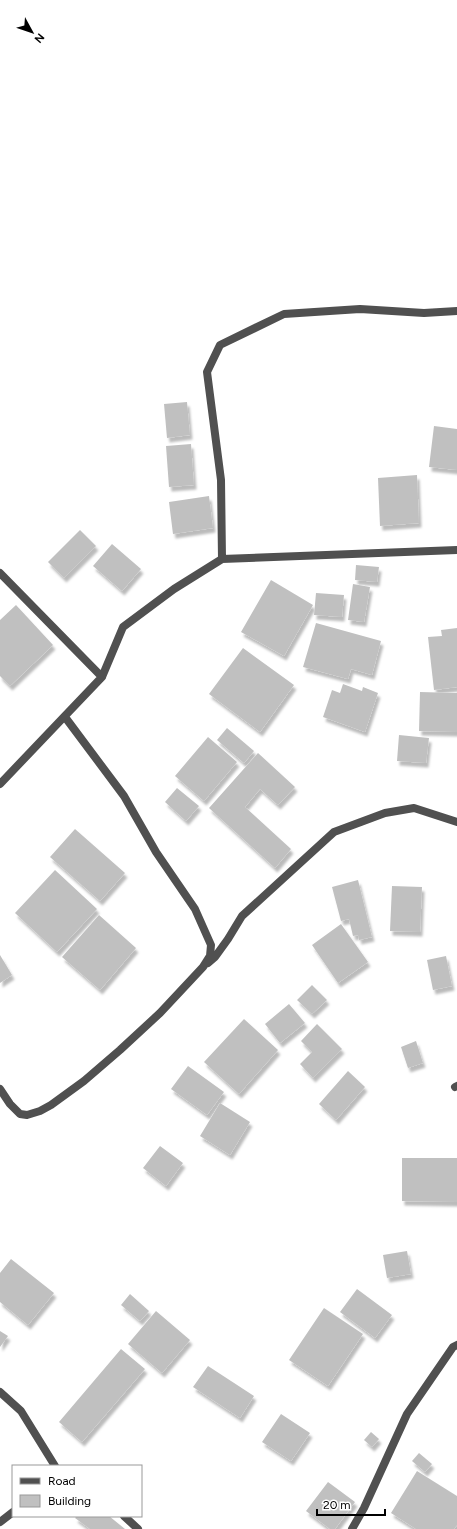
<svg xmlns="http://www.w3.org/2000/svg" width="457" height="1529" font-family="Figtree,sans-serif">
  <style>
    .building { fill: #c0c0c0; filter: url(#shadow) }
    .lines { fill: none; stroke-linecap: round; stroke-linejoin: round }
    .street { stroke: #505050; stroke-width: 8 }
  </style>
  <defs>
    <filter id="shadow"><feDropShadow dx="2.5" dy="4.5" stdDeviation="1" flood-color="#0004"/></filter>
  </defs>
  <rect width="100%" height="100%" fill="#fff"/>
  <path class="building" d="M187,402l3,33 -23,3 -3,-34z
    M434,426l23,3v41l-28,-3z
    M191,444l3,41 -25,2 -3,-41z
    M417,475l2,48 -39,3 -2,-48z
    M209,496l4,32 -40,6 -4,-32z
    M80,530l16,16 -32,32 -16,-16z
    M112,544l29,25 -19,22 -29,-25z
    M356,565l23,2 -2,15 -22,-2z
    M271,580l42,25 -29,51 -43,-24z
    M353,584l17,3 -6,35 -16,-2z
    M316,593l28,2 -2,22 -28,-2z
    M16,605l37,40 -43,41 -10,-10v-56z
    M316,623l65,18 -9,34 -21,-6 -3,10 -45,-12z
    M457,628v59l-23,3 -6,-53 14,-1 -1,-6z
    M243,648l51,37 -34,47 -51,-38z
    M343,684l19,7 1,-4 15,6 -13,39 -42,-15 9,-27 8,3z
    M420,692l37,1v39l-38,-1z
    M227,728l27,23 -10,12 -27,-23z
    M399,735l30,3 -3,25 -29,-2z
    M208,737l29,25 -33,39 -29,-25z
    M258,753l37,34 -17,18 -18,-16 -15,18 46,42 -16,19 -66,-60z
    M177,788l22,18 -13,15 -21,-19z
    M75,829l50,44 -25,28 -50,-44z
    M55,870l42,39 -40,43 -42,-39z
    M358,880l14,57 -13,3 -1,-5 -5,1 -4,-17 -8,2 -9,-34z
    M392,886l30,1 -2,45 -30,-1z
    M99,915l37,33 -36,42 -38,-33z
    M341,924l27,38 -30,21 -26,-38z
    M0,955l12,20 -12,8z
    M446,956l6,30 -19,4 -6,-30z
    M312,985l15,15 -15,14 -15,-14z
    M289,1004l16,19 -25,20 -15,-19z
    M244,1019l34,31 -39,44 -35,-32z
    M317,1024l25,25 -29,29 -13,-14 12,-12 -11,-11z
    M416,1041l7,22 -15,5 -7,-21z
    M188,1066l36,26 -17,23 -36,-26z
    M348,1071l17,16 -29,33 -17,-16z
    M220,1103l30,19 -20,33 -30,-19z
    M160,1146l23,17 -17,23 -23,-18z
    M402,1158h55v44l-55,-1z
    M407,1251l4,23 -24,4 -4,-23z
    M11,1259l43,34 -26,32 -28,-23v-29z
    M357,1289l35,26 -17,23 -35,-26z
    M130,1294l19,17 -9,10 -19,-16z
    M324,1308l39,26 -35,52 -39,-26z
    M156,1311l34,29 -28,33 -34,-29z
    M0,1331l8,5 -8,11z
    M121,1349l24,20 -63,73 -23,-20z
    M208,1366l46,30 -14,22 -47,-31z
    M281,1414l29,19 -19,28 -29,-19z
    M371,1432l8,7 -7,8 -8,-7z
    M419,1453l13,11 -7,8 -13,-11z
    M417,1471l40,25v29l-3,4h-38l-25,-16z
    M328,1482l27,20 -20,27h-5l-24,-18z
    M77,1516h32l16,13h-35l-15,-11z"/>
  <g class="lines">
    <path class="street" d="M222,559l-1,-79 -14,-108 13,-27 64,-31 76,-5 64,4 33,-2
      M0,573l102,104
      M0,784l102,-107 21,-50 51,-38 48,-30 235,-9
      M208,963l7,-6 13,-18 14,-23 92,-84 51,-19 29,-5 43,14
      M455,1087l2,-1
      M0,1089l10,15 10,10 7,1 13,-4 11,-6 33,-24 36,-31 40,-37 43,-46 7,-11 1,-11 -16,-36 -39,-57 -32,-56 -59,-79
      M0,1392l21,19 34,55
      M124,1516l14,13
      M0,1522l13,-10
      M352,1529l12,-21 43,-94 46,-67 4,-2"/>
  </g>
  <rect x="12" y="1465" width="130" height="52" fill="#ffffff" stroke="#999999"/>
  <rect x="20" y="1478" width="20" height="6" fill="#505050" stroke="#999999"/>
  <text x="48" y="1485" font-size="12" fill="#000000">Road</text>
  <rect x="20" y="1495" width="20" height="12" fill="#c0c0c0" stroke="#999999"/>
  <text x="48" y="1505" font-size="12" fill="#000000">Building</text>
  <g transform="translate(32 32) rotate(130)" stroke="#ffffff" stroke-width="3" paint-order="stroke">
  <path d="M0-3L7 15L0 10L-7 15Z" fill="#000000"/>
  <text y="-6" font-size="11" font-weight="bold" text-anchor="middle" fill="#000000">N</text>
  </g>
  <path d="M317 1509v6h68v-6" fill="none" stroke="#000000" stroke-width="2"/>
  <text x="323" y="1509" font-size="12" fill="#000000" stroke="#ffffff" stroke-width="3" paint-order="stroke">20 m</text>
</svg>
